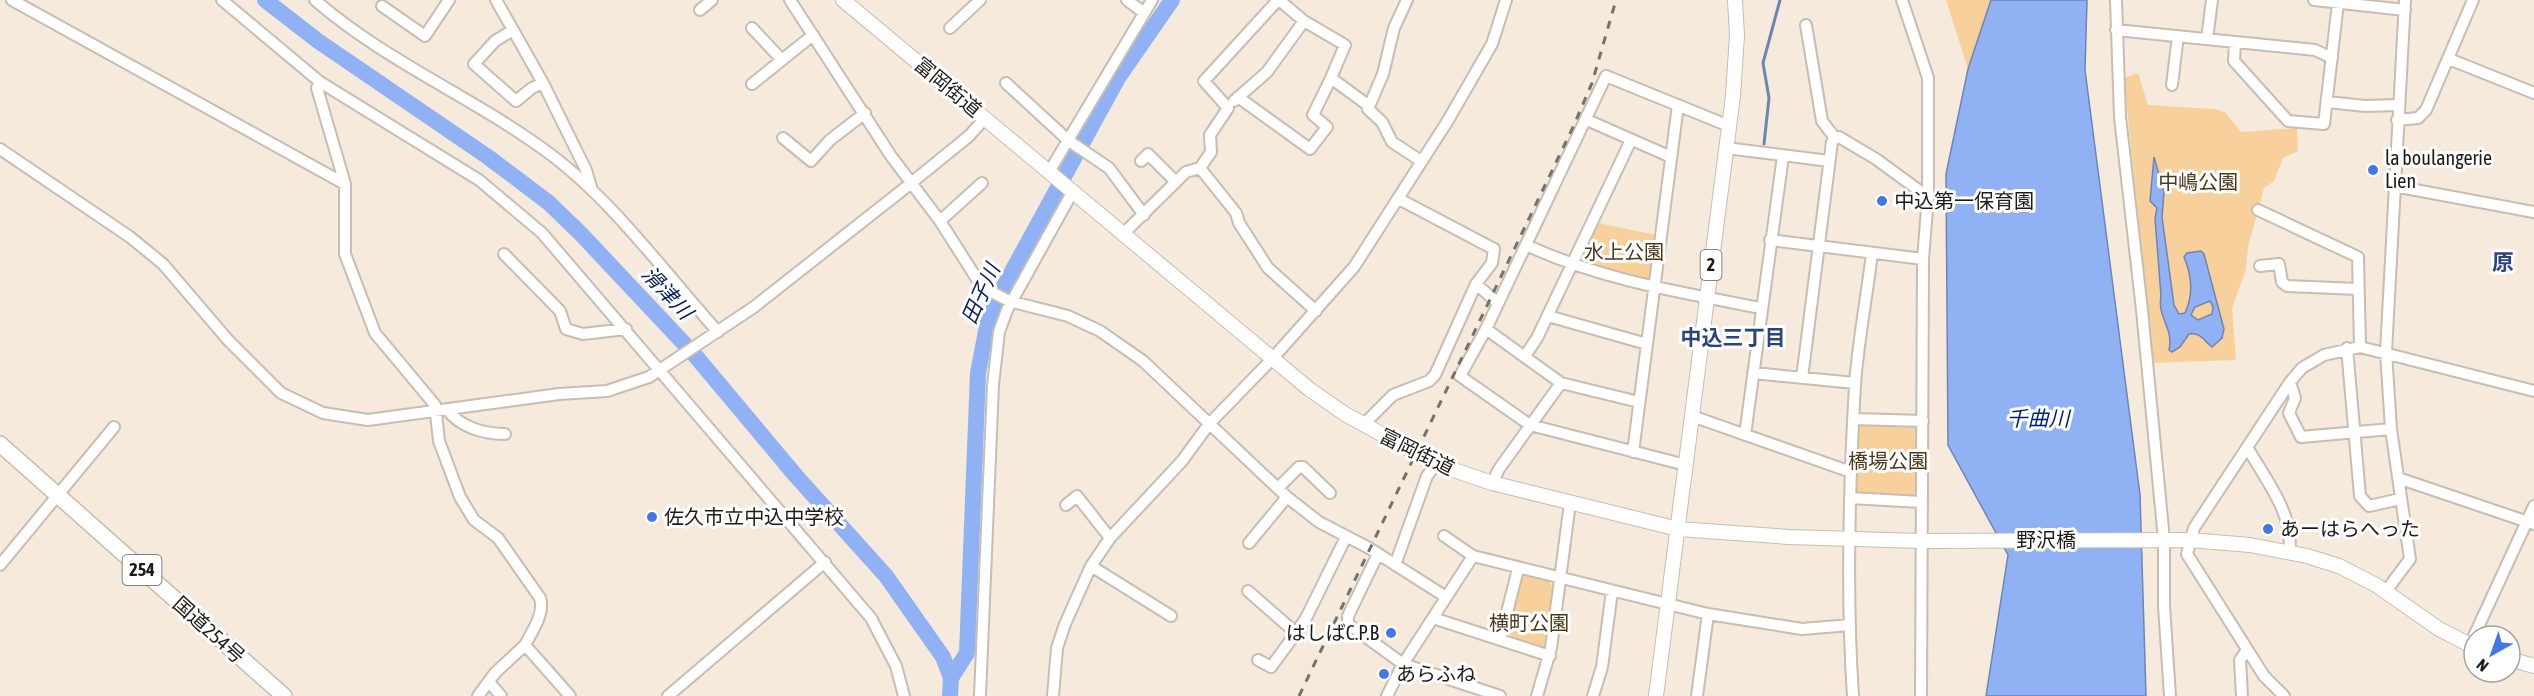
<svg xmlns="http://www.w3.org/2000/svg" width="2534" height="696" font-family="'Asap Condensed','Noto Sans JP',sans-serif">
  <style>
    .green { fill: #f8d09c }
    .water { fill: #90b2f5; stroke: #6e85b2; stroke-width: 1.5; fill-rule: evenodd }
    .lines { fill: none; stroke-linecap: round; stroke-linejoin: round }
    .stream { stroke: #6e85b2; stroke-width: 3 }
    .river { stroke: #90b2f5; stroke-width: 16 }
    .minor-casing { stroke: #c7bdb0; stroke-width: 14 }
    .major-casing { stroke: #c7bdb0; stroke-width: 16 }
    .highway-casing { stroke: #c7bdb0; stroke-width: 18 }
    .minor { stroke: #fff; stroke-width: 10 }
    .major { stroke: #fff; stroke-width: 14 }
    .highway { stroke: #fff; stroke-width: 15 }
    .rail { stroke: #787168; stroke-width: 3; stroke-dasharray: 8 8; stroke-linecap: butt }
    .poi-dot { fill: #4377e8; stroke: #fff; stroke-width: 2 }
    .labels { text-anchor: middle; stroke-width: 6; stroke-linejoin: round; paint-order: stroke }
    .shield { fill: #fff; stroke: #625f5c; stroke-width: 1.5 }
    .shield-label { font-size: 18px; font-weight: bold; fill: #1e1b16 }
    .street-label { font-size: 20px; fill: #1e1b16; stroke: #fff }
    .poi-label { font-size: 20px; fill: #1e1b16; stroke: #fff; text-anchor: start }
    .park-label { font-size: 20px; fill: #4d381a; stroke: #fff }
    .water-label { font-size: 21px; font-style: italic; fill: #031f6a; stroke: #fff }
    .neighbourhood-label { font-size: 21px; font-weight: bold; fill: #2a457d; stroke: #fff }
    .quarter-label { font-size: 22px; font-weight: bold; fill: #2a457d; stroke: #fff }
  </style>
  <rect width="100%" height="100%" fill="#f5eadc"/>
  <path class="green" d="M1946,0h45l-23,69z
    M2138,73l10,32 67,4 11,4 15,19 56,-4 1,23 -15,7 -9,23 -10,7 -16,59 -2,22 -14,39 4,52 -84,3 -28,-285z
    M1598,223l58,12 -6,48 -67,-19 -3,-7z
    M1863,424l51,1 5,4v66l-6,4 -53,-3 -4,-4 3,-65z
    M1521,574l28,7 4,7 -7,62 -39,-11 -2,-5z"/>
  <path class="water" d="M1991,0h96l-2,70 55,425 6,201h-160l22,-141 -60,-110 -2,-271 22,-105z
    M2154,157l10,35 -2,25 12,88 5,9 6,-1c9,-19 7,-37 -1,-56l3,-4 14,-2 3,3 20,75 -2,9 -10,9c-8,-6 -11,-15 -23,-13l-9,13 -8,5 -3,-2c5,-22 -12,-32 -8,-54l-6,-78 2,-10 -7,-7zM2210,301l3,6 -1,7 -14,6 -7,-5 4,-8z"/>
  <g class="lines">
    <path class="stream" d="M1764,144l5,-46 -6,-35 17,-63"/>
    <path class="river" d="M265,0l53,41 170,116 61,46 32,31 112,119 103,123 90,100 57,81 8,21 -1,18
      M951,678l16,-25 11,-280 10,-52 16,-35 114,-208 54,-78"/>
    <defs>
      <path id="minor" d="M12,0l333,184
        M222,0l98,82 159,98 63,53 329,385 25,48 8,30
        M315,0c71,62 160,98 235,154 62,46 116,120 168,178
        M496,0l47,83 43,87 5,17
        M790,0l101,156 49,65 42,66 27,14 59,15 32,15 43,30 144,136 32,25 50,26 77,49
        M1127,0l16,12
        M1279,0l25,21 41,24 -14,33 38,28
        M1407,0l-13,28 -11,46 -15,35 14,13 10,20 29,19
        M1902,0l26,78v119
        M2116,0l4,117 22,193 22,230v66l6,90
        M2314,0l91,10
        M382,6l43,30 24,-36
        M700,10l12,-10
        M1806,25l16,96 13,17
        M752,28l30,32
        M950,28l30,-28
        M513,30l-18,11 -21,23 42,37 16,-13 11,-5
        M2116,30l199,20 17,8
        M2207,39l5,-39
        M2235,42l-1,19 54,60 36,3 14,-121
        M2449,59l85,34
        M320,82l-3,6 28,96v70l30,79 60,72 4,36 21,56 14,23 24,18 42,60c5,16 -8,33 -15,47l45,51
        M1006,83l63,58 40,27 35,47
        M752,84l61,-49
        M2172,85l6,-49
        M1238,97l72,52 17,-22 -14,-12 18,-37
        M1234,101l33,-29 37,-51
        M2328,102l37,4 33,-1
        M1587,120l84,37
        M2397,120l21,-2 8,-8 47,-110
        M783,138l28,23 19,-21 35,-27
        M1726,148l103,13
        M0,149l130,88 33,27 65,76 53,53 42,20 45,7 191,-26 48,-3 42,-14 105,-70 151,-119 64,-52 16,-18
        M1141,161l7,-7 27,27
        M1200,168l36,45 3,10 29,45 48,43
        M1049,172l103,-172
        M2394,186l140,26
        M2258,210l100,47 2,90
        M940,221l42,-38
        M1124,233l62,-61 14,-4 11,-16 -1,-17 18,-27 -24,-27 74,-81
        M1770,240l153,19
        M1526,245c76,35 153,47 235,63
        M504,254l56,57 6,18 17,5 43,-5
        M2260,266l19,-2 3,18 5,4 70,3
        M1476,284l22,19
        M1548,316l99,28
        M1486,329l-26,47 70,49 156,40
        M2347,348l13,148 9,10 31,-7
        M1525,356l12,-18 94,-198
        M1753,373l102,10
        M1802,378l30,-236 3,-4 4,-1 37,22 52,38 -5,62 -2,437
        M2290,382l5,16 -6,15 12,24 90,-8
        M1639,402l-78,-19 -75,-54 120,-253 123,50
        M447,409c12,18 37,25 58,25
        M1692,416l159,56
        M1854,419l69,2
        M1363,425l30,-30 36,-14 6,-6 41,-91 16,-21 2,-14 -95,-50
        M1745,435l38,-279
        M2247,447c18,32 48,68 42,105
        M1633,452l45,-347
        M2398,478l136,46
        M1492,483l7,-14 62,-86
        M1278,488l21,-21h4l27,26
        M1850,498l71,4
        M1066,505l11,-9 33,42
        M1444,536l29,20
        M1249,543l38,-46
        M1378,554l-30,62v8l55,40 97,32
        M0,565l114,-138
        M1395,565l32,-89 9,-12
        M1091,566l80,50
        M1248,591l48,42 10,-15 40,-81
        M2386,591l24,-32 -19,-130 -5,-77 19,-352
        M1433,618l117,38
        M2474,636l60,-130
        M1500,640l18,-71
        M1258,660l13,7 25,-34
        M489,682l12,14
        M478,696l17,-23 30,-28
        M668,696l157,-134
        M980,696l13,-311 6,-53 8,-22 66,-119
        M1053,696l4,-48 8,-24 26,-58 19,-28 72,-77 27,-37 64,-66 81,-91 93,-145 45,-78 14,-44
        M1387,696l16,-32 70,-108 235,58 94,15 48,-4
        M1537,696l14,-48 19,-145
        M1593,696l9,-29 10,-76
        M1697,696l11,-82
        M1853,696c-7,-103 -4,-208 2,-311 3,-44 12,-89 17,-132
        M2242,696l-2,-36 7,-10
        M2284,696l-20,-20 -77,-122 7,-26 96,-146 12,-14 22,-13 36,-8 174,44"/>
      <path id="major" d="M843,0l466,389 36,25 91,50 56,19 186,46 111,8 131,4 269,-1 61,5 57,11 32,10 37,19 63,44 35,18
        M2510,659l24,7
        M1656,696l77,-600 4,-61 -2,-35"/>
      <path id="highway" d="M0,444l284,252"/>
    </defs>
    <use href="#minor" class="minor-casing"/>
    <use href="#major" class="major-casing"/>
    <use href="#highway" class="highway-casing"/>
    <use href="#minor" class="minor"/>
    <use href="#major" class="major"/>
    <use href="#highway" class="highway"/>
    <path class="rail" d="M1299,696l275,-571 18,-42 24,-83"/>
  </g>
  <g class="poi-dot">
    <circle cx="2373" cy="170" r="6"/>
    <circle cx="1882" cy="201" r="6"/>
    <circle cx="652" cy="517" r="6"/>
    <circle cx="2268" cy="529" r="6"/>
    <circle cx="1391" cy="633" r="6"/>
    <circle cx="1384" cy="674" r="6"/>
  </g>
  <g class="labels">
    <g class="shield">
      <rect x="1700.5" y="250" width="21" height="30" rx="4.5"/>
      <rect x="122.5" y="555" width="39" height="30" rx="4.5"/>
    </g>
    <g class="shield-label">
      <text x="1711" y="271">2</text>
      <text x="142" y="576">254</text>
    </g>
    <g class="street-label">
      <text transform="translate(948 87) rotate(40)" y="7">富岡街道</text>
      <text transform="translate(1417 452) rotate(26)" y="7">富岡街道</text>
      <text x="2046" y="547">野沢橋</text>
      <text transform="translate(209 630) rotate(42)" y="7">国道254号</text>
    </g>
    <g class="poi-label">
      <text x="2385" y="165">la boulangerie<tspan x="2385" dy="23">Lien</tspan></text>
      <text x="1894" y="208">中込第一保育園</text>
      <text x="664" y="524">佐久市立中込中学校</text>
      <text x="2280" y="536">あーはらへった</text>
      <text x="1379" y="640" text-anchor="end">はしばC.P.B</text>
      <text x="1396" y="681">あらふね</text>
    </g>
    <g class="park-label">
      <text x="2198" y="189">中嶋公園</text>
      <text x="1624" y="259">水上公園</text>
      <text x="1888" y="468">橋場公園</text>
      <text x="1529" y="630">横町公園</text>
    </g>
    <g class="water-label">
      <text transform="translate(667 293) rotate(47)" y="7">滑津川</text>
      <text transform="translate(981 294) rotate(-66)" y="7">田子川</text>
      <text x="2038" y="426">千曲川</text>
    </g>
    <g class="neighbourhood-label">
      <text x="1733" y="345">中込三丁目</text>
    </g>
    <g class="quarter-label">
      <text x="2503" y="270">原</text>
    </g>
  </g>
  <g transform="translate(2492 654) rotate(220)"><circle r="28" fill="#ffffff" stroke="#a5a4a2" stroke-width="1.5"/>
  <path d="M0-4.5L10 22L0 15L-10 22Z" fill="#4377e8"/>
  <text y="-9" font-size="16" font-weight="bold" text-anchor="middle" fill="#1e1b16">N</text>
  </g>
</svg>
